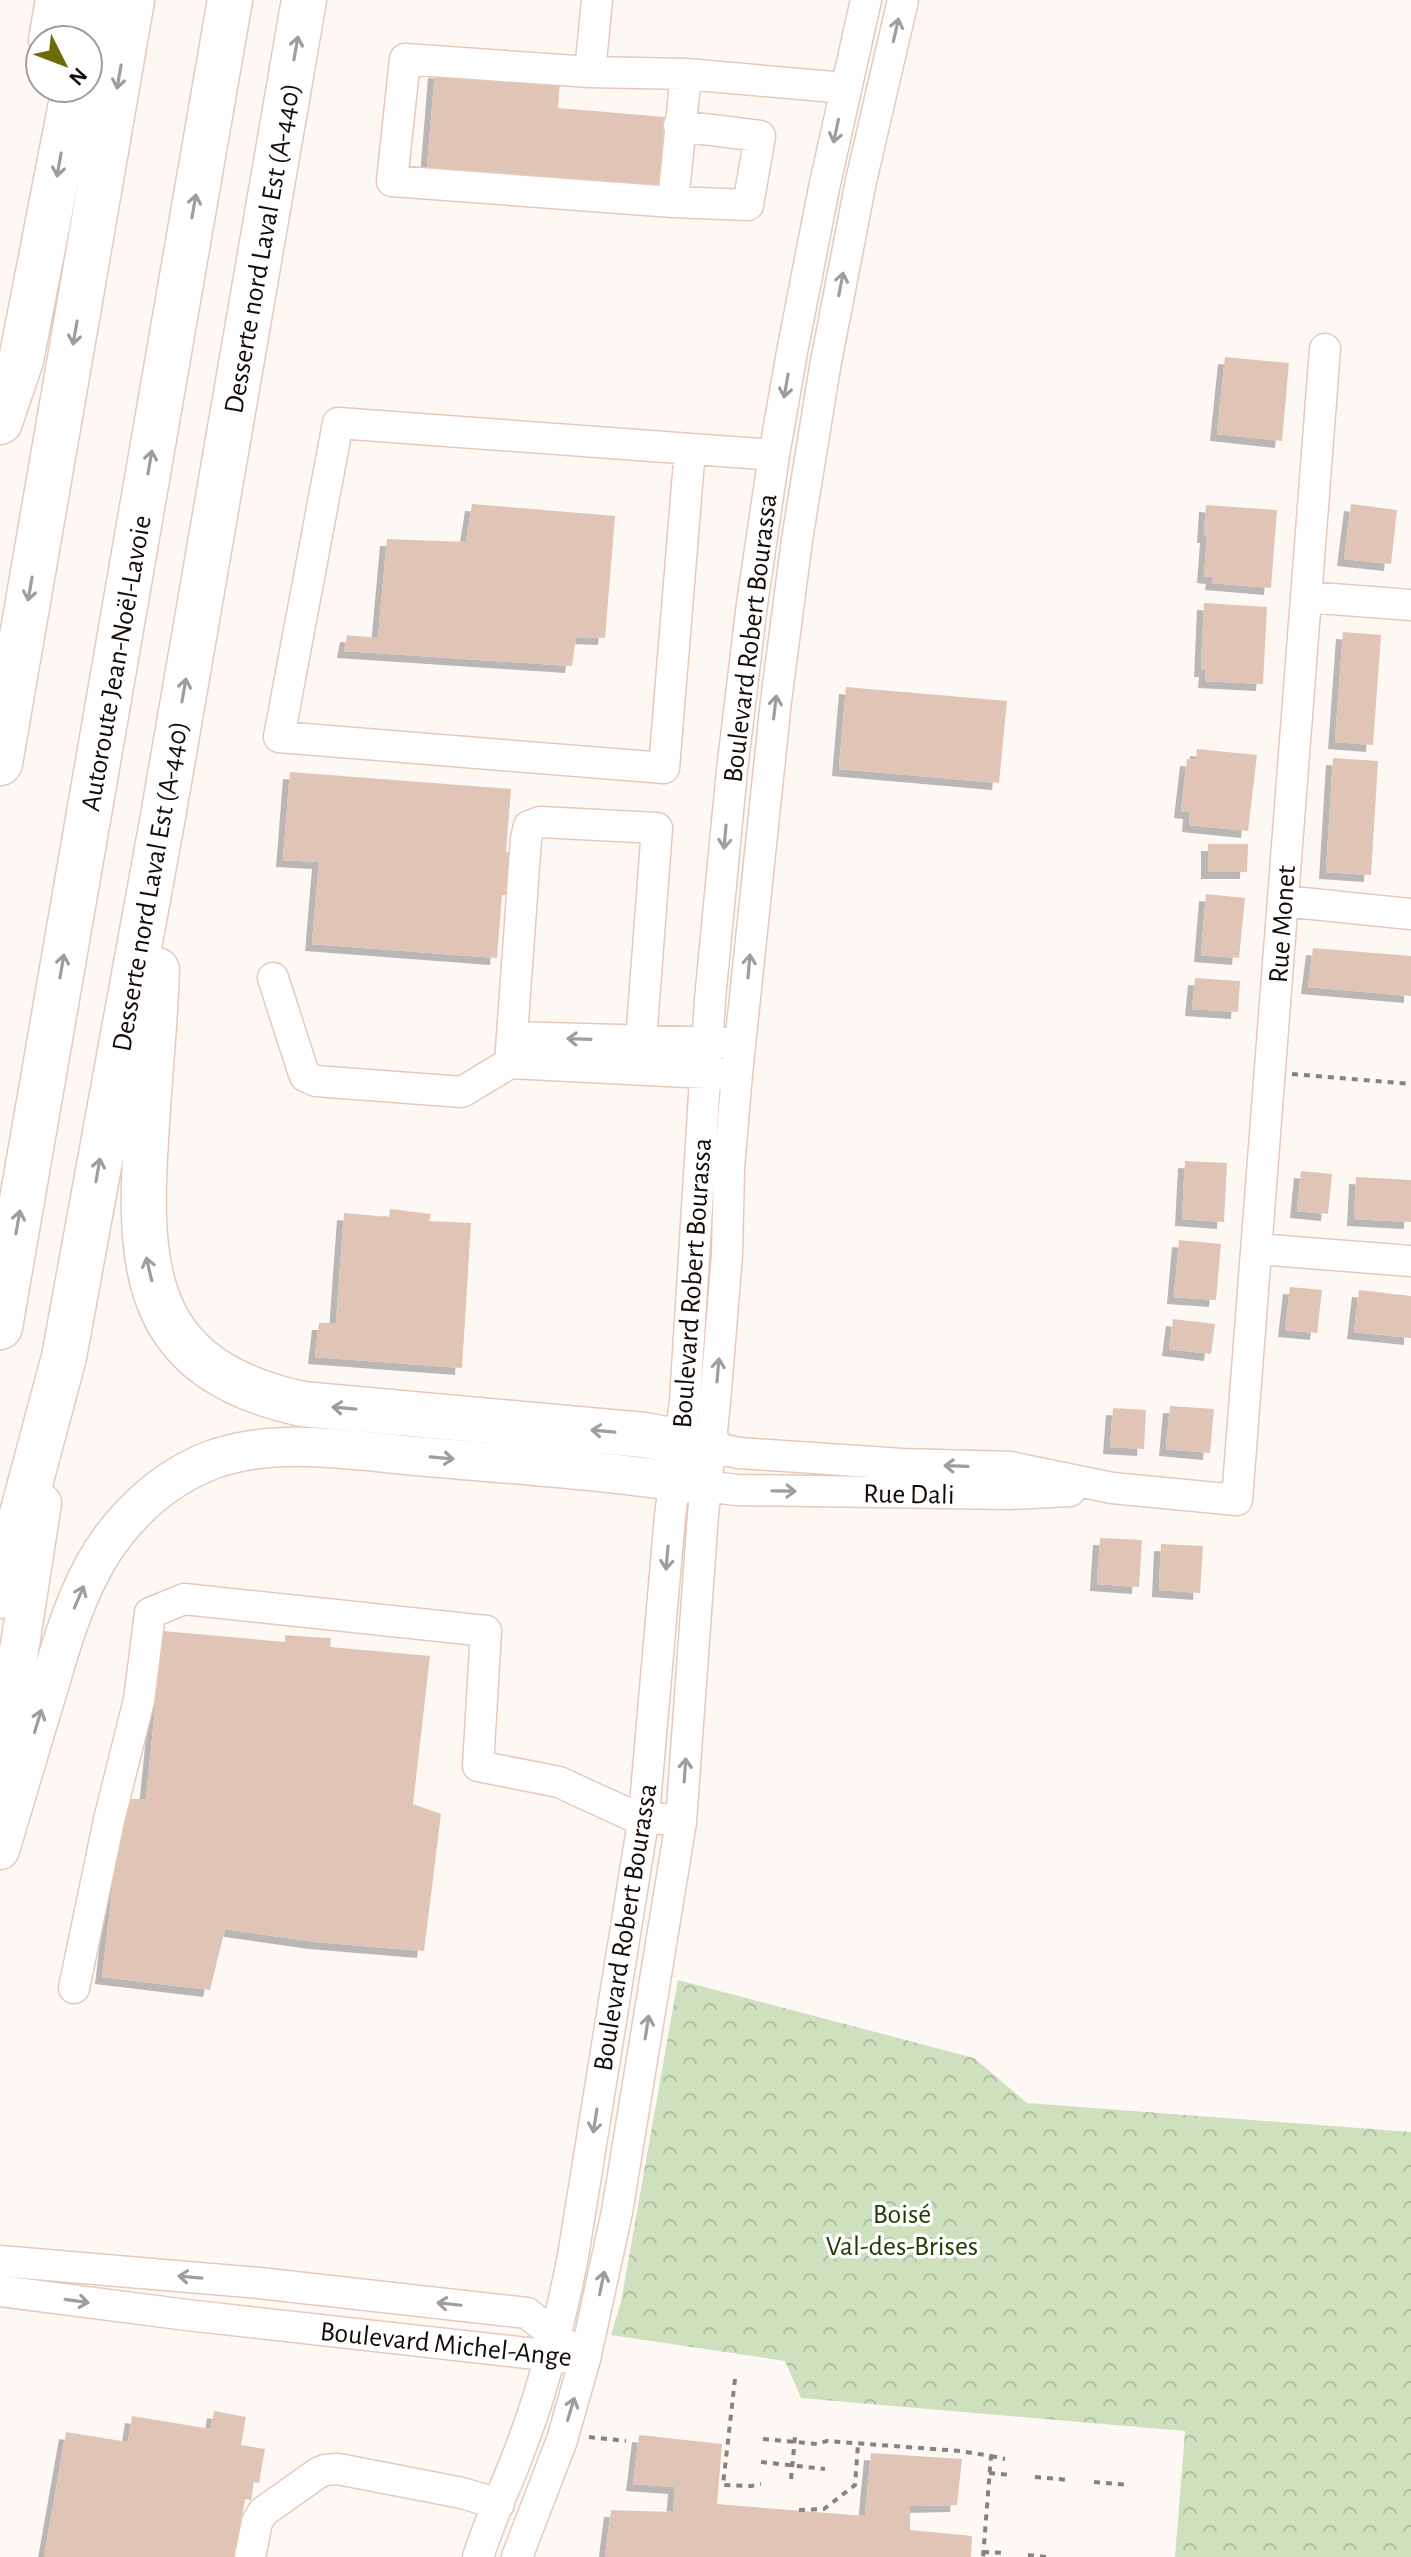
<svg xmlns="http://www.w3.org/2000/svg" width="1411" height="2557" font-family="'Alegreya Sans',sans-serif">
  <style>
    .forest { fill: url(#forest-crowns) }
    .building { fill: #e0c5b6; filter: url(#shadow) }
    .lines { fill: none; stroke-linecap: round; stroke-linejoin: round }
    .minor-casing { stroke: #e5cabb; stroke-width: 33 }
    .major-casing { stroke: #e5cabb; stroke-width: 41 }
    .highway-casing { stroke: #e5cabb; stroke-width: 47 }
    .path { stroke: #88817d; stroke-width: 4; stroke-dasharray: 6 6; stroke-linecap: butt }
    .minor { stroke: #fff; stroke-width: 30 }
    .major { stroke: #fff; stroke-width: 38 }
    .highway { stroke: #fff; stroke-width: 44 }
    .oneway { stroke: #a19d9c }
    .labels { text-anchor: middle; stroke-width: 7; stroke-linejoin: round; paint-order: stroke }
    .street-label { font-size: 28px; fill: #140b07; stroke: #fff }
    .park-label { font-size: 28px; fill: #253a01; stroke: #fff }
  </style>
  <defs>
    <pattern id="forest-crowns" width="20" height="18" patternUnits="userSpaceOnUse" patternTransform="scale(2)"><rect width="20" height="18" fill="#cfe0be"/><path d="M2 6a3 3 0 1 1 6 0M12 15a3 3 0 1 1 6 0" fill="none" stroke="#b1bfa2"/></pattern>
    <filter id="shadow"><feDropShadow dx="-7" dy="7" stdDeviation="0" flood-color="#0004"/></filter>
  </defs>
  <rect width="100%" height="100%" fill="#fdf8f4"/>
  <path class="forest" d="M678,1980l296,78 53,45 384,29v425h-236l10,-126 -384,-33 -16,-37 -174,-26 10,-33z"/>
  <path class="building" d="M435,71l125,11 -2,26 107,9 -6,72 -232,-20z
    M1225,357l64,6 -7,78 -65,-7z
    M472,504l143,12 -10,122 -29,-1 -4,29 -228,-15 3,-16 31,3 9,-99 79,3z
    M1351,504l46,6 -6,54 -47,-5z
    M1206,505l71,5 -6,78 -59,-5 1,-6 -9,-1 3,-40h-3z
    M1204,603l63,4 -4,77 -58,-3 1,-11h-5z
    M1343,632l38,3 -8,110 -38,-3z
    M846,687l161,14 -8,82 -160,-14z
    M1197,749l60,6 -9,76 -59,-6 1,-13 -9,-1 6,-52 9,1z
    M1333,758l45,3 -7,114 -45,-3z
    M290,772l221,17 -5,63 5,1 -4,42h-5l-5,63 -185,-14 7,-82 -36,-2z
    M1208,844h40l-1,28h-39z
    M1206,894l39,4 -6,60 -38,-3z
    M1313,948l98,8v40l-103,-9z
    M1195,978l45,3 -2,31 -46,-3z
    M1185,1161l42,2 -3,59 -42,-3z
    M1301,1171l31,3 -4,40 -31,-3z
    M1356,1177l55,3v42l-57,-3z
    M390,1209l41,5 -2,7 42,2 -9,145 -147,-11 4,-34h17l8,-110 45,4z
    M1179,1240l42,4 -5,56 -42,-3z
    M1290,1287l32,3 -5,43 -32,-3z
    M1359,1290l52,6v42l-57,-6z
    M1173,1319l42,5 -4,30 -42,-5z
    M1170,1406l44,3 -4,44 -44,-4z
    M1113,1408l33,2 -2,39 -34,-2z
    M1100,1538l42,2 -3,47 -42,-3z
    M1161,1544l42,2 -3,47 -41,-3z
    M163,1631l122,11v-7l25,2 21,1 -1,9 100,9 -17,148 28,10 -17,137 -108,-9 -91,-13 -15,61 -108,-13 21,-178h23z
    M214,2411l32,6 -5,28 24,4 -6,34 -5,-1 -3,18 -6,-1 -10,58h-191l22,-125 62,10 4,-26 79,13z
    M639,2435l83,9 -5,60 148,12 6,-63 91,6 -5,46 -47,1v24l62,6 -1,21h-366l6,-47 62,2 2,-25 -42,-3z"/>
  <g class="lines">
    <defs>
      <path id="minor" d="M597,0l-7,72 96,2 159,14
        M590,72l-185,-13 -13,122 281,21 13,-128
        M673,202l75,3 12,-69 -81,-10
        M690,449l-26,319 -385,-31 59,-314 436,32
        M1306,597l105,8
        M1283,901l128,13
        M273,978l30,93 2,5 11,5 146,11 48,-29 217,11
        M512,1037l215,6
        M510,1063l16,-224 3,-13 11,-4 117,6 -18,240
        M1257,1249l154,12
        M710,1447l29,6 163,11 108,3 102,21 125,12 88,-1151
        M706,1486l31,4 273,4 60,-3
        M74,1988l35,-168 30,-120 11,-87 34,-14 302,32 -8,135 81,16 74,34 30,3
        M0,2261l259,22 268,30 41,33
        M0,2291l187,24 384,43
        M250,2557l7,-35 6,-10 55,-39 7,-3 13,-1 124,24 37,11
        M478,2557c13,-41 33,-81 47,-121 22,-59 36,-119 48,-180l71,-440 26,-300 15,-115 25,-402 22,-229 20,-166 22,-149 18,-103 32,-164 42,-188
        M517,2557l45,-117 23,-81 32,-147 64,-390 22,-307 12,-113 12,-147 2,-87 8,-94 39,-373 21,-161 28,-173 36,-186 42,-181"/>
      <path id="major" d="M0,1773l42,-270
        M0,1850c16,-53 31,-105 47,-157 14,-48 28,-98 55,-141 28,-43 67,-77 115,-94 67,-22 144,-6 211,-1 93,8 186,14 278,29"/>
      <path id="highway" d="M51,40l7,-40
        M85,40l12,-40
        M0,422l21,-62 53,-272
        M0,763l132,-763
        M157,970c-2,57 -8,113 -11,170 -9,138 2,230 156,264l342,31 66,12
        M0,1327l230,-1327
        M0,1596l64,-239 98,-535 142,-822"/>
    </defs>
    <use href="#minor" class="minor-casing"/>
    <use href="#major" class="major-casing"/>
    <use href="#highway" class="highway-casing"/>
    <path class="path" d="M1292,1074l119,10
      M735,2379l-12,106 28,1 10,-2
      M589,2437l37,4
      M763,2439l54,5 10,-3 13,1 120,9 31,5 -8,101
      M991,2456l14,3
      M761,2462l64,7
      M989,2473l22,2
      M1035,2477l34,3
      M791,2479l4,-42
      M1094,2482l35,3
      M799,2510l25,-1 31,-24 3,-41
      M983,2552l21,1
      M1028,2555l19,2"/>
    <use href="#minor" class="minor"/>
    <use href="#major" class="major"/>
    <use href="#highway" class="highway"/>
  </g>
  <defs><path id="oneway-shaft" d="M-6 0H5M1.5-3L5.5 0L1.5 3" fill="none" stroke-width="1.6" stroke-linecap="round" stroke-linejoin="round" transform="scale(2)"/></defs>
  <g class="oneway">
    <use href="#oneway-shaft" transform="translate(896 30) rotate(-77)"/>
    <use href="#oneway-shaft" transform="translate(296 48) rotate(-80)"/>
    <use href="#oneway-shaft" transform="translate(119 77) rotate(100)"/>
    <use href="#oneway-shaft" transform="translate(836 131) rotate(102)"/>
    <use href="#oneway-shaft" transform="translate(59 165) rotate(100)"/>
    <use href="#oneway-shaft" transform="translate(194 206) rotate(-80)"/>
    <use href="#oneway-shaft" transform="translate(841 284) rotate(-79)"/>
    <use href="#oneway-shaft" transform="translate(75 333) rotate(100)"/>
    <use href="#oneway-shaft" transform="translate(786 386) rotate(100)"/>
    <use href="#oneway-shaft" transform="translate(150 462) rotate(-80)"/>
    <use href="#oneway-shaft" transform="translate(30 589) rotate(100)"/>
    <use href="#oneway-shaft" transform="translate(184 690) rotate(-80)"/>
    <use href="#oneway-shaft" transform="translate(775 707) rotate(-83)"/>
    <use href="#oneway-shaft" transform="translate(725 837) rotate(95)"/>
    <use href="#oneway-shaft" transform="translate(62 966) rotate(-80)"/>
    <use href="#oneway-shaft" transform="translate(749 966) rotate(-85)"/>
    <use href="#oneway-shaft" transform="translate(579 1039) rotate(-178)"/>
    <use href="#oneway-shaft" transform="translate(98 1170) rotate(-80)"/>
    <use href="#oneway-shaft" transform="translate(18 1222) rotate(-80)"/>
    <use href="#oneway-shaft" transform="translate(149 1269) rotate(-103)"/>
    <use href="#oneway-shaft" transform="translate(718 1370) rotate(-85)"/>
    <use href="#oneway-shaft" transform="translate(344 1408) rotate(-175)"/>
    <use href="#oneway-shaft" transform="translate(603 1431) rotate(-175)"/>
    <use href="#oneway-shaft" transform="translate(442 1458) rotate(5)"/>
    <use href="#oneway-shaft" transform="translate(956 1466) rotate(-178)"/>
    <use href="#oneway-shaft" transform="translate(784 1491) rotate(1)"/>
    <use href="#oneway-shaft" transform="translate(667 1558) rotate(95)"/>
    <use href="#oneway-shaft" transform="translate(79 1597) rotate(-67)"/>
    <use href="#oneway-shaft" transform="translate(38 1721) rotate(-73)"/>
    <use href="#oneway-shaft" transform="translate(685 1770) rotate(-86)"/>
    <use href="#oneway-shaft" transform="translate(647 2027) rotate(-81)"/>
    <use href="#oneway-shaft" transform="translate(595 2121) rotate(99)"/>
    <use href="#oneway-shaft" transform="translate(190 2277) rotate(-175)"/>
    <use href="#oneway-shaft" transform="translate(602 2283) rotate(-78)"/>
    <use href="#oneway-shaft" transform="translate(77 2301) rotate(8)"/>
    <use href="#oneway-shaft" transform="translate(449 2304) rotate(-174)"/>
    <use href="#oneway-shaft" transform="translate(571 2409) rotate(-73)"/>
  </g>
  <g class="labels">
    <g class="street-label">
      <text transform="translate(261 248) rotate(-80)" y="10">Desserte nord Laval Est (A-440)</text>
      <text transform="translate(749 638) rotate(-83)" y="10">Boulevard Robert Bourassa</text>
      <text transform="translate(115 663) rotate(-80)" y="10">Autoroute Jean-Noël-Lavoie</text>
      <text transform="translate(149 886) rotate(-80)" y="10">Desserte nord Laval Est (A-440)</text>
      <text transform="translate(1281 924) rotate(-86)" y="10">Rue Monet</text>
      <text transform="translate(691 1283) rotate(-86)" y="10">Boulevard Robert Bourassa</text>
      <text transform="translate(909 1493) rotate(1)" y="10">Rue Dali</text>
      <text transform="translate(624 1927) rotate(-81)" y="10">Boulevard Robert Bourassa</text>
      <text transform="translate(446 2343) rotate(6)" y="10">Boulevard Michel-Ange</text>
    </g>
    <g class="park-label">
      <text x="902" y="2223">Boisé<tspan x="902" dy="32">Val-des-Brises</tspan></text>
    </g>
  </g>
  <g transform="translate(64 64) rotate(132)"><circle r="38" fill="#ffffff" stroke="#a19d9c" stroke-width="2"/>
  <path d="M0-6L14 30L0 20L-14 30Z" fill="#6c6c0b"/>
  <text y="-12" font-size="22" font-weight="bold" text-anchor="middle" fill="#140b07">N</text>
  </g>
</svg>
